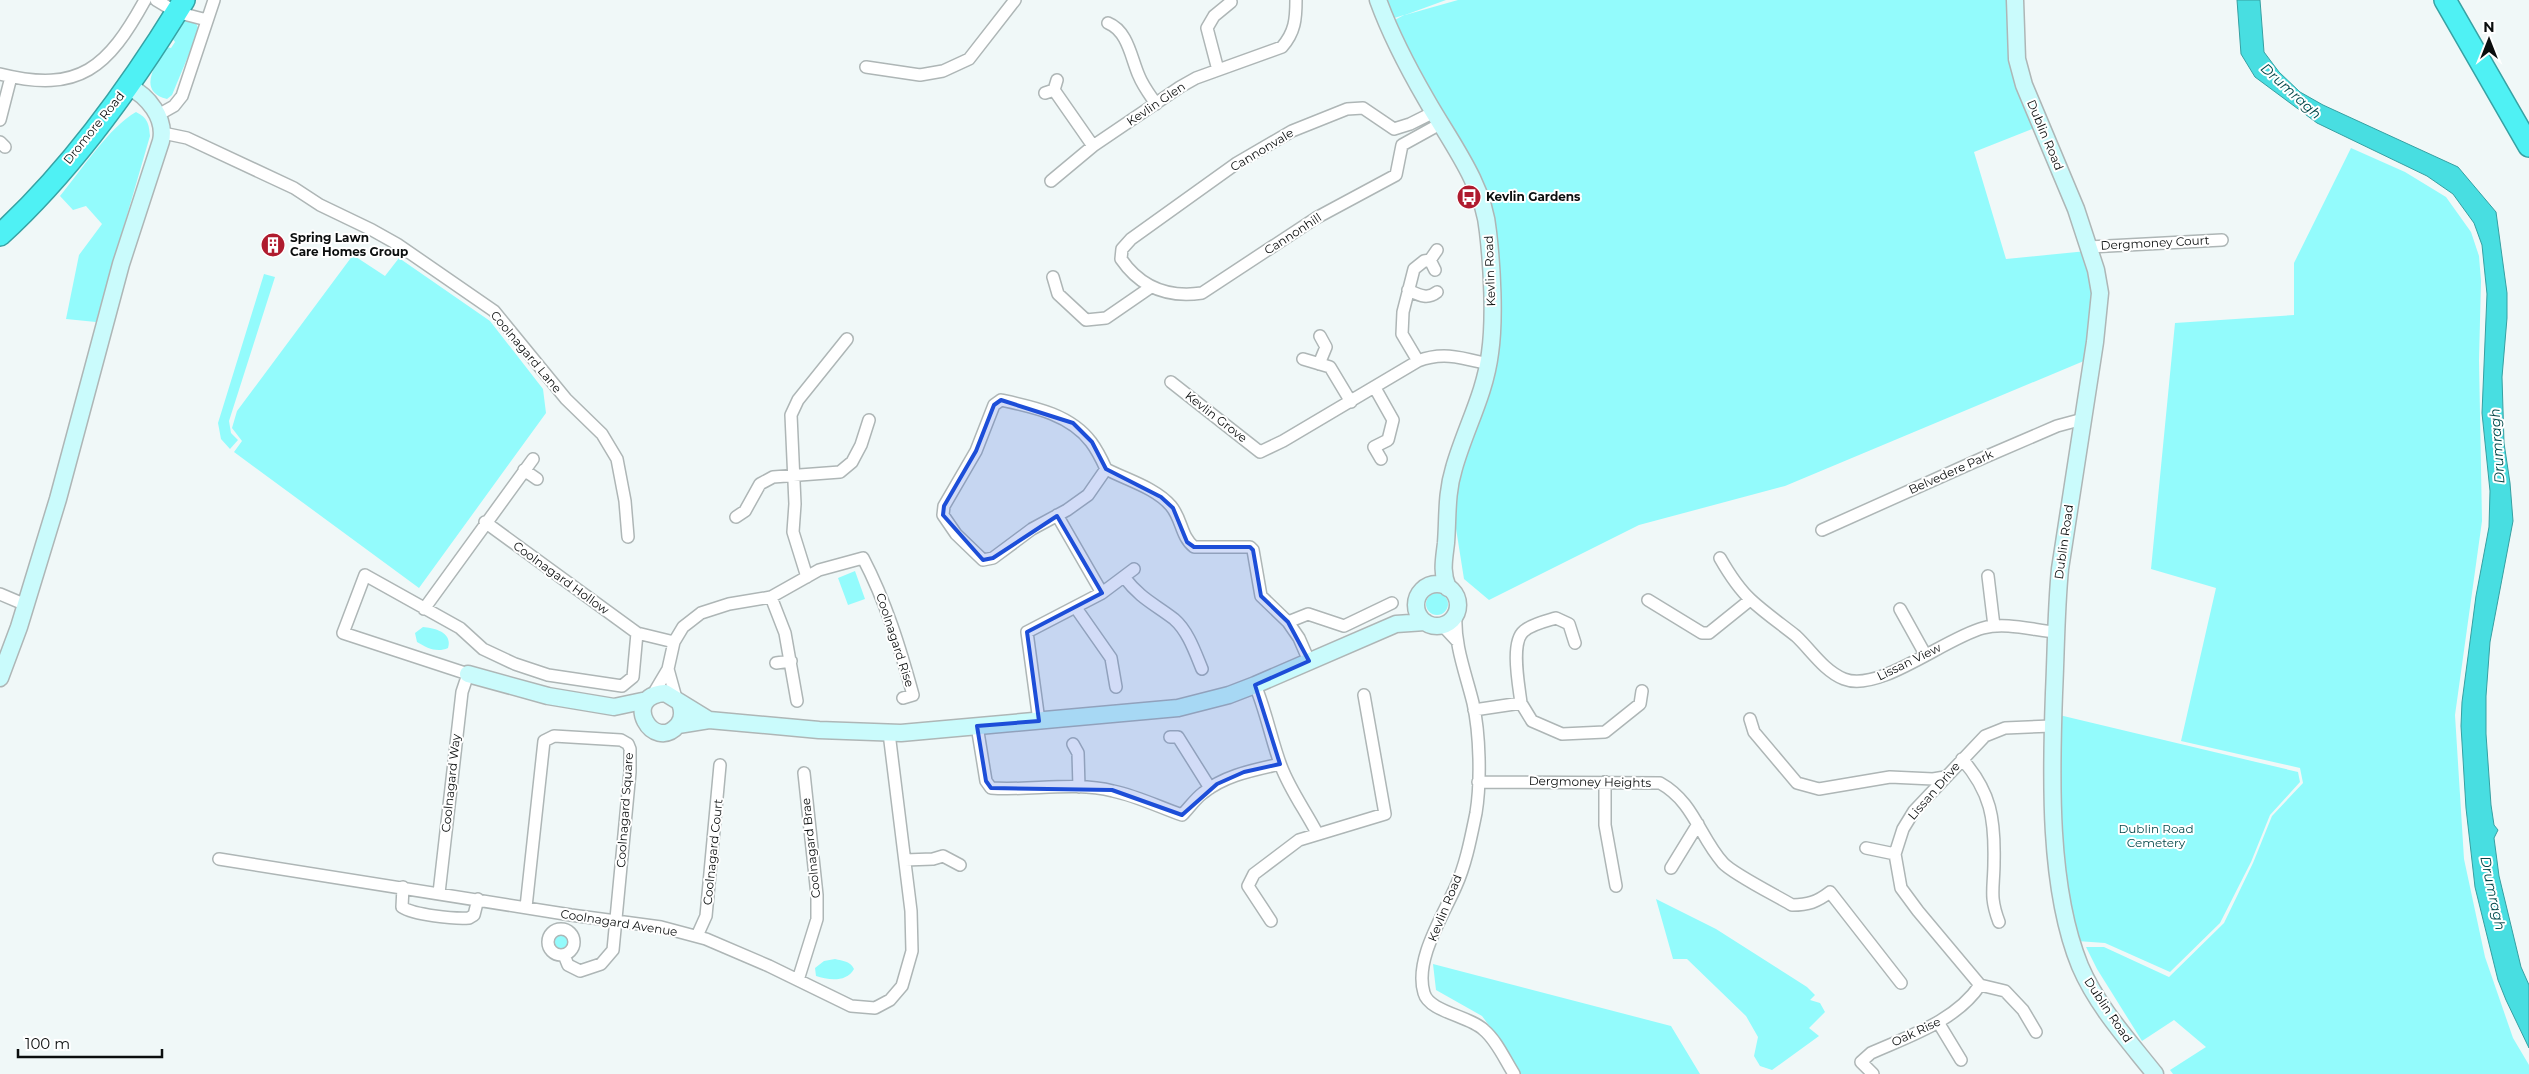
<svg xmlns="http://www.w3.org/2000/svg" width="2529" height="1074" font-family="Montserrat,sans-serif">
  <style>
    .green { fill: #93fbfc }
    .water { fill: #48dee1; stroke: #36a0a2 }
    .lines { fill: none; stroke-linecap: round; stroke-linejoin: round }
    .street-casing { stroke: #aeb6b6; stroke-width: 14 }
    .secondary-casing { stroke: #aeb6b6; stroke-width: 19 }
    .highway-casing { stroke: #37a2a4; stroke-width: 24 }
    .street { stroke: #fff; stroke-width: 11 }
    .secondary { stroke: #cafbfc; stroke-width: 16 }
    .highway { stroke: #4ff1f4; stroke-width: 21 }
    .marked { fill: #1d4ed8; fill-opacity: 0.2; stroke: #1d4ed8; stroke-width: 4; stroke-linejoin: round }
    .labels { text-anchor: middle; stroke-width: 4; stroke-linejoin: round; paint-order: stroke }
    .street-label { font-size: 12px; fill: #0b0e0e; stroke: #fff }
    .poi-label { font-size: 12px; font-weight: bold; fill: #0b0e0e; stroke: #fff; text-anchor: start }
    .park-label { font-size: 12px; fill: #04494b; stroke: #fff }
    .water-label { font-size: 14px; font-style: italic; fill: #024849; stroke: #fff }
  </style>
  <rect width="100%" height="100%" fill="#f0f8f8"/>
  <path class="green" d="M1381,0h65l-41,15 53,-15h557v29l25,97 -66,26 32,107 81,-8 9,19 -5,88 -306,128 -146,39 -150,75 -25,-21 -10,-63 -1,-22 29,-90 10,-174 -101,-208 13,-7 -16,5z
    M185,18l10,3 4,9 -27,65 -5,4c-31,-8 -11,-35 -1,-52l5,1 4,-6 -3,-4z
    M136,112c12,6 13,12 14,24l-54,186 -30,-3 13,-64 23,-31 -16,-18 -13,4 -13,-14c20,-24 50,-70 76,-84z
    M2351,148l54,24 41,25 25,35 8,24 2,25 -2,79 3,161 -27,194 9,144 21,98 28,81 16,27v9h-356l-3,-4 36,-23 -32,-27 -32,21 -45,-72 -11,-22h18l65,30 55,-54 29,-60 19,-47 31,-33 -3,-15 -119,-27 35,-153 -65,-19 24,-246 119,-8v-52z
    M353,255l32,21 14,-18 91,63 53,68 3,24 -127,175 -185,-136 8,-11 -10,-13 5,-17z
    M264,274l11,3 -46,144 2,12 7,7 -8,9 -9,-10 -3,-16z
    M855,571l10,28 -17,6 -10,-27z
    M1426 604a11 11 0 1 1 22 0a11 11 0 1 1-22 0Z
    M423,627c11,1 30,5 25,21 -11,5 -21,0 -31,-6l-2,-9z
    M2055,714l243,58 2,10 -30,33 -19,47 -31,61 -50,49 -65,-29 -28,-2 -13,-51z
    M1656,899l60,30 91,58 8,8 -5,5 10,3 5,9 -16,16 10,8 -47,34 -12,-4 -6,-10 4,-19 -12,-21 -59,-57h-14z
    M553 943a8 8 0 1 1 16 0a8 8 0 1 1-16 0Z
    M835,959c8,2 15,2 19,10 -8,14 -26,11 -38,7l-1,-8 9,-7z
    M1433,964l238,62 29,48h-181l-17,-31 -20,-27 -46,-26z"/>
  <path class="water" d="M2237,0h23l4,52 15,20 21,20 23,13 135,62 38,45 11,81v25l-5,59 2,66 6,40 3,38 -23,121 -4,54v38l5,71 3,20 4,5 -4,8 5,38 22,91 8,18v63l-23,-48 -8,-20 -23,-93 -9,-79 -5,-82 1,-24 14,-106 13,-69 1,-36 -8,-78 5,-119 -5,-49 -8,-22 -21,-29 -26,-18 -110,-53 -62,-46 -14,-23z"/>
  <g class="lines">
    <defs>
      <path id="street" d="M156,0l20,12 31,8
        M1108,23c20,8 23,35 31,53 4,10 11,19 17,28
        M866,67l54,8 23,-4 26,-12 46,-59
        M1218,70l-11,-42 7,-12 17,-14
        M0,74c80,20 108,-7 145,-74
        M1054,90l39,56
        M1045,93l9,-3 3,-10
        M1434,112l-24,12 -16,5 -31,-21 -16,1 -55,22 -55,32 -106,76 -9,10 -1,10c20,29 47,39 81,34l114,-75 80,-43 6,-30 38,-21
        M158,115l16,-9 8,-10 32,-96
        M0,120l11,-43
        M163,133l24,5 107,50 26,17 52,25 25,14 97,67 72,88 36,35 15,25 8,42 3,36
        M0,142l5,5
        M1051,181l42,-35 87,-59 16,-9 86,-31c13,-15 14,-28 14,-47
        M2089,247l133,-7
        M1435,270l-5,-10 7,-10
        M1053,277l5,17 28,26 20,-2 45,-31
        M1408,290c11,5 19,10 29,2
        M1303,359l27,8 21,35
        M1418,361l-16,-27 1,-22 11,-43 10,-8 6,-1
        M1319,364l7,-17 -6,-11
        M1171,382l89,70 23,-11 135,-80c25,-10 45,-3 70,3
        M1375,388l18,32 -5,20 -14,7 7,12
        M1001,400c32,7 69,14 90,42 6,8 11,18 15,27l-18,26 -21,15 -35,19 -39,29 -10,2 -27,-26 -13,-19 1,-9 32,-55 18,-46z
        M1106,469c21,11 50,19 65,37 11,13 10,31 23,41h56l3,3 8,46 27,26 11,16 10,23
        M524,470l13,9
        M1057,515l45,78
        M736,517l9,-6 15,-27 13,-7 67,-5 12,-10 9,-17 8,-25
        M485,522l152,111 37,9
        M1822,530l163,-73 72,-31 26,-7
        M1720,558c8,14 19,31 31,42 14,13 30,24 45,36 15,14 28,35 48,43 35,14 101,-41 139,-51 22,-6 50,2 72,4
        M1988,576l6,50
        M807,577l-14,-45 2,-28 -4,-89 7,-15 49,-61
        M1124,577c17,22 29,26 50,42 14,12 21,33 28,50
        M0,594l26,11
        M771,597l14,36 12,68
        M1648,600l54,33h7l41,-33
        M1076,608l35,50 5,29
        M424,609l109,-150
        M1900,609l25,45
        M1456,614c-2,31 10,60 17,89 7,31 8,79 3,110 -5,24 -10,51 -20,73 -13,30 -42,74 -32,107 5,19 46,23 60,37 13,11 21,30 30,44
        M1288,622l20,-8 36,12 48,-23
        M1442,625l14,15
        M776,663l15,-2
        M668,669l8,29
        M1255,685c11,26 16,54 26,81 9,24 24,44 36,67
        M652,696l16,-27 6,-27 9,-15 18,-14 28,-9 42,-7 48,-27 44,-12c23,44 37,90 50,137l-10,3
        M1521,703c-2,-17 -11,-61 3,-72 8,-7 22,-10 32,-13l13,6 6,19
        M1474,710l47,-7 11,18 30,13 43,-2 35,-28 2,-13
        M1750,719l4,13 43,51 22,6 71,-12 43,2 12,-2
        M1039,721l-12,-89 75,-39 32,-24
        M977,726l9,55 5,7c40,3 83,-7 122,3 24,5 46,16 69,24 7,-7 13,-16 21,-22 22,-18 51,-23 77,-29
        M1170,737h8l32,51
        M1073,744l5,9 1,34
        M1962,759c29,33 33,60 32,103 0,26 -5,34 5,60
        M1478,782l182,1c34,19 39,53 63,80 10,11 54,33 69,42 16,0 25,-3 38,-13l71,91
        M1605,782v43l11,61
        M1866,848l29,6
        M219,859l352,56 90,12 45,12 63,27 82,40 24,2 15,-8 12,-14 10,-35 -1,-40 -22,-178
        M905,860l28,-1 10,-3 17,9
        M1671,868l27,-44
        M403,887l-1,20c12,8 52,12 67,11l5,-3 4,-16
        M439,893l23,-201 6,-18 -125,-41 22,-58 95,53 23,21 32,15 33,11 74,11 11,-9 4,-44
        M526,907l18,-166 10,-5 67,4 7,4 2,5v23l-17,178 -12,14 -21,7 -12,-6 -4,-10
        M1271,921l-23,-35 6,-12 45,-34 86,-26 -21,-119
        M548 942a13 13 0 1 1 26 0a13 13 0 1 1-26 0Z
        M697,936l9,-20 14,-151
        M798,980l19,-61v-24l-13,-122
        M1938,1022l23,38
        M2036,1032l-13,-22 -18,-19 -25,-6 -62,-74 -17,-23 -6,-34 8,-25 11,-18 71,-75 20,-8 47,-2
        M1873,1074l-12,-12 10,-9c38,-17 85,-32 109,-68"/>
      <path id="secondary" d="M1378,0c12,33 30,68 48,99 23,41 58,85 62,133 4,34 7,87 2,121 -5,41 -25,76 -36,115 -8,26 -6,49 -8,75 -2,17 -5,29 2,45
        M2015,0l2,59 7,26 52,124 20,61 4,23 -5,49 -35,227c-4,41 -4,82 -6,124 -3,83 -6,195 26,273 17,40 48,74 75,108
        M1416 605a21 21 0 1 1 42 0a21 21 0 1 1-42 0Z
        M468,674l80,22 66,11 33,-7
        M0,678l19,-51 39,-128 63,-235 40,-123c5,-23 -13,-45 -33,-55
        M680,703c3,8 3,16 -2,22 -25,29 -58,-29 -13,-32l44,27
        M678,725l31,-5 110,10 82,3 277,-25 51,-13 26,-10 141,-61 29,-2"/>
      <path id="highway" d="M2445,0l84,146
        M0,235c71,-65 134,-153 184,-235"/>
    </defs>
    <use href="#street" class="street-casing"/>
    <use href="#secondary" class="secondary-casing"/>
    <use href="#highway" class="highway-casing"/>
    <use href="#street" class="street"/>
    <use href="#secondary" class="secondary"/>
    <use href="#highway" class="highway"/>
  </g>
  <path class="marked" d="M1001,400l72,23 19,19 14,27 55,28 12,11 14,34 7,5h56l3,3 8,46 27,26 21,39 -54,24 25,79 -36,8 -27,12 -35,31 -70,-25 -121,-2 -5,-7 -9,-55 62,-5 -12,-89 75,-39 -45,-77 -64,42 -10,2 -40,-45 1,-9 32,-55 18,-46z"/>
  <defs>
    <symbol id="bus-disc" viewBox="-11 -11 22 22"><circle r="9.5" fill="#af1b2e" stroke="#fff"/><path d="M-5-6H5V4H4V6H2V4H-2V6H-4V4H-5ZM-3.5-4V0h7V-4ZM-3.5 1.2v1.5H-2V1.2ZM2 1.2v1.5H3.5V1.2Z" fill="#fff"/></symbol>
    <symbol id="building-disc" viewBox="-11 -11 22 22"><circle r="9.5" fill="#af1b2e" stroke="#fff"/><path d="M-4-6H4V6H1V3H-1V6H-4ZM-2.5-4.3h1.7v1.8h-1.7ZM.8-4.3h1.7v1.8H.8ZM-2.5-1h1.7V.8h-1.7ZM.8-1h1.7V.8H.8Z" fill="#fff"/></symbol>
  </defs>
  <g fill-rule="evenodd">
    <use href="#bus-disc" x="1455" y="183" width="28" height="28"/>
    <use href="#building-disc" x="259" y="231" width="28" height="28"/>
  </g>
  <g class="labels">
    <g class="street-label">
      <text transform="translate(1156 104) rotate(-34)" y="4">Kevlin Glen</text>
      <text transform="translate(94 128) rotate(-51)" y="4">Dromore Road</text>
      <text transform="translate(2045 135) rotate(67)" y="4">Dublin Road</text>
      <text transform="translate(1262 150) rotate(-31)" y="4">Cannonvale</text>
      <text transform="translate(1293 234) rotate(-33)" y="4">Cannonhill</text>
      <text transform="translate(2155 243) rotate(-3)" y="4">Dergmoney Court</text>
      <text transform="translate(1490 271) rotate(-92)" y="4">Kevlin Road</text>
      <text transform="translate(526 352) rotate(50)" y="4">Coolnagard Lane</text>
      <text transform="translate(1216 417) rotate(38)" y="4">Kevlin Grove</text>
      <text transform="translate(1951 472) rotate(-24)" y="4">Belvedere Park</text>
      <text transform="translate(2064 542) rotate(-82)" y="4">Dublin Road</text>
      <text transform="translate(561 578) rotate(36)" y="4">Coolnagard Hollow</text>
      <text transform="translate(895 640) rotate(72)" y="4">Coolnagard Rise</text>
      <text transform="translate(1909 662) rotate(-26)" y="4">Lissan View</text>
      <text transform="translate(1590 782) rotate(1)" y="4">Dergmoney Heights</text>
      <text transform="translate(451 783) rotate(-84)" y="4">Coolnagard Way</text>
      <text transform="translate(1934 791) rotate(-49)" y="4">Lissan Drive</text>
      <text transform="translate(625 810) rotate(-86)" y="4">Coolnagard Square</text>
      <text transform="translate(811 848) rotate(-96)" y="4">Coolnagard Brae</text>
      <text transform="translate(713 852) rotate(-84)" y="4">Coolnagard Court</text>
      <text transform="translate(1445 908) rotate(-68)" y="4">Kevlin Road</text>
      <text transform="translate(619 923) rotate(9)" y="4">Coolnagard Avenue</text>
      <text transform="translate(2108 1010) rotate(56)" y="4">Dublin Road</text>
      <text transform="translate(1916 1032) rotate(-25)" y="4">Oak Rise</text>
    </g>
    <g class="poi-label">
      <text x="1486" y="201">Kevlin Gardens</text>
      <text x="290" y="242">Spring Lawn<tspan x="290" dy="14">Care Homes Group</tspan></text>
    </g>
    <g class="park-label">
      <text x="2156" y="833">Dublin Road<tspan x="2156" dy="14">Cemetery</tspan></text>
    </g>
    <g class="water-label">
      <text transform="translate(2291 91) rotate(42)" y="5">Drumragh</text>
      <text transform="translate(2497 446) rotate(-94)" y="5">Drumragh</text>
      <text transform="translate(2493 893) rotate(78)" y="5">Drumragh</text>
    </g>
  </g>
  <g transform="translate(2489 40)" stroke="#ffffff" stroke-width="4" paint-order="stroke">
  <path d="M0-4L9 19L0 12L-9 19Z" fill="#0b0e0e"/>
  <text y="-8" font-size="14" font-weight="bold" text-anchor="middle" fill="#0b0e0e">N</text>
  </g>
  <path d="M18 1049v8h144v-8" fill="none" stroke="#0b0e0e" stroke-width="2.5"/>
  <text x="25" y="1049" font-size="15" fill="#0b0e0e" stroke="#ffffff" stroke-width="4" paint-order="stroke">100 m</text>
</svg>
